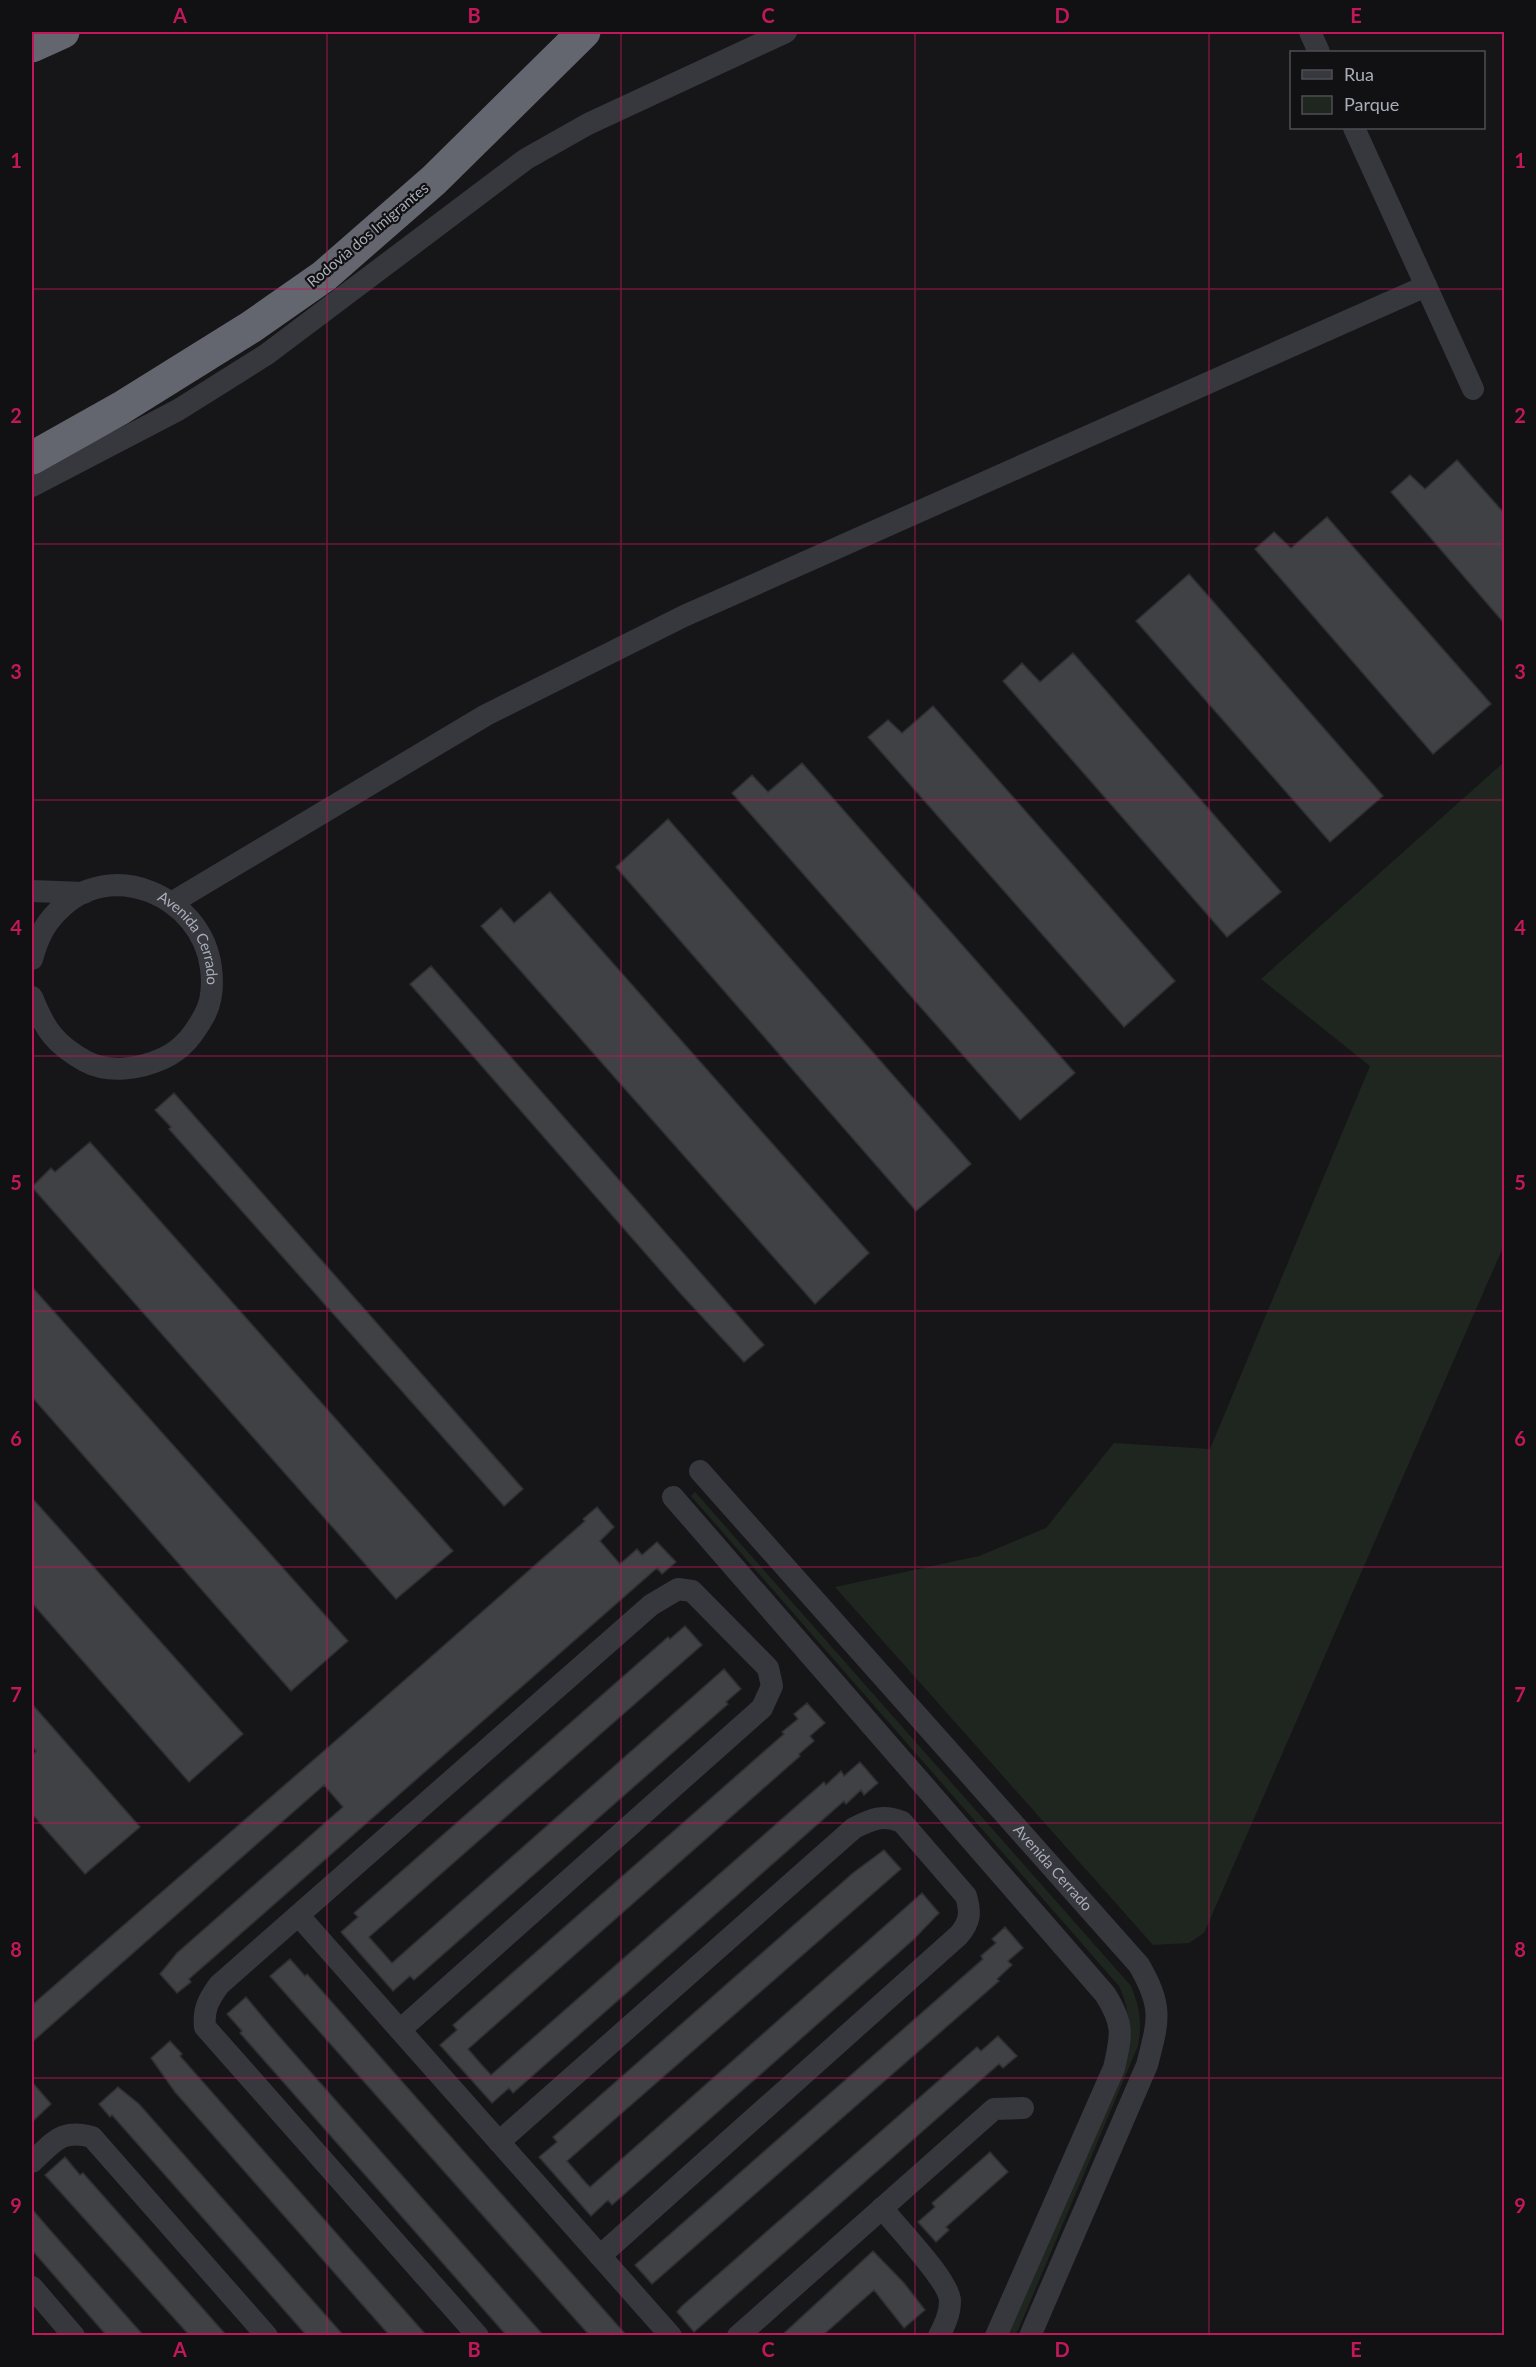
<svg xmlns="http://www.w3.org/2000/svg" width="1536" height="2367" font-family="Lato,sans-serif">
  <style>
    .green { fill: #1e261f }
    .building { fill: #404145; stroke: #303034; stroke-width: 1.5 }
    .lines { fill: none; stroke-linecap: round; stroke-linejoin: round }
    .minor { stroke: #37383d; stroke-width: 22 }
    .highway { stroke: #63666e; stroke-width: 33 }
    .grid { fill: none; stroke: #c2185b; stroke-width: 1.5; stroke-opacity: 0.55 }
    .labels { text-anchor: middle; stroke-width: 4.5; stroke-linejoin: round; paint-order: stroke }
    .street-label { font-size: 15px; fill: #a8adb8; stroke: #111113 }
    .neatline { fill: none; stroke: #c2185b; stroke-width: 2 }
    .grid-label { font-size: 20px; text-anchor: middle; font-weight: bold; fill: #c2185b }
  </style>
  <rect width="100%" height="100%" fill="#161618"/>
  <path class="green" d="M1504,762v483l-300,688 -15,10 -36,2 -318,-358 144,-31 67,-28 68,-85 96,6 160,-383 -109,-87z
    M695,1492l436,494c9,22 11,36 7,60l-122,289h-12l125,-303c0,-17 -3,-30 -10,-46l-428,-490z"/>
  <path class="building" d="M1457,460l47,53v110l-113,-131 19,-17 15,14z
    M1327,517l164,187 -58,50 -178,-205 19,-17 17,16z
    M1189,574l194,222 -53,46 -194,-221z
    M1073,653l208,239 -54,45 -224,-256 19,-18 18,19z
    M933,706l242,275 -51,46 -256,-290 20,-17 14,13z
    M802,763l273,310 -55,47 -288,-327 20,-18 16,17z
    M668,819l303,345 -55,47 -300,-344z
    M550,892l319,361 -54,51 -334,-378 20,-18 13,15z
    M431,966l333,379 -20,17 -63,-68 -271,-310z
    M174,1093l349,396 -19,17 -335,-377 2,-2 -16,-17z
    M90,1142l363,409 -57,48 -364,-412 19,-19 4,4z
    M32,1287l316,354 -57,50 -259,-294z
    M32,1498l211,236 -54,48 -157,-179z
    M597,1507l17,20 -14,14 20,23 17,-15 5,6 15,-13 19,20 -14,12 -5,-6 -468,411 2,3 -14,11 -17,-19 17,-21 166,-146 -19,-22 -292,257v-37l324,-282 229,-202 -2,-2z
    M685,1626l17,19 -333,292 23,26 332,-294 17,20 -15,13 2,2 -314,276 -4,-4 -17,15 -52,-59 17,-15 -4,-4 314,-276 2,2z
    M807,1703l18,20 -15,13 4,5 -15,13 1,2 -332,293 13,15 10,11 333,-293 2,3 15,-14 3,5 16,-14 18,21 -14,12 -3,-5 -15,14 -2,-3 -331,292 -4,-5 -17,15 -52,-58 17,-15 -4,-5 331,-291 -2,-2 16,-13 -4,-5z
    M32,1704l108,123 -55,47 -53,-60v-58l4,-5 -4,-5z
    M884,1850l17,19 -334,292 19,22 4,4 332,-294 17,20 -26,27 -301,265 -4,-5 -17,16 -52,-59 18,-15 -4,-5 300,-264z
    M1005,1927l18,21 -15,13 4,4 -15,14 2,2 -347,303 -17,-19 348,-306 -2,-3 15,-13 -4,-4z
    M290,1959l15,17 2,-2 320,362h-37l-320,-360z
    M246,1997l31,37 267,302h-37l-267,-303 2,-2 -15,-17z
    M998,2036l19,20 -14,12 -4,-4 -305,268 -17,-20 4,-5 296,-260 4,4z
    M170,2041l12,13 -2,2 247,280h-37l-215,-244 -24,-34z
    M32,2082l19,22 -19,18z
    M118,2087l21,17 205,232h-37l-195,-221 -2,2 -11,-13z
    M990,2152l18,20 -62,55 3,3 -13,12 -18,-20 17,-15 -3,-4z
    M65,2157l15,18 3,-2 144,163h-37l-145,-161z
    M32,2209l18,21 94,106h-37l-75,-86z
    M873,2251l31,32 21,27 -21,18 -30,-38 -52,46h-41z"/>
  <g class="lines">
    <g class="minor">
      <path d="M1310,32l9,20"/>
      <path d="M1354,128l119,261"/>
      <path d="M32,486l146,-76 89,-56 259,-195 62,-35 198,-92"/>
      <path d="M32,891l52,2"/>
      <path d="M173,902l313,-187 198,-99 742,-330"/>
      <path id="s1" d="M32,959c5,-18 11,-33 25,-47 52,-57 145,-16 154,56 2,16 1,34 -7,48 -10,18 -21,33 -40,42 -24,11 -55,16 -79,3 -30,-17 -40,-31 -53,-64"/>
      <path id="s2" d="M700,1471l439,494c24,42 20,54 8,100l-117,271"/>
      <path d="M673,1497l432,497c19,30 17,40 9,74l-118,268"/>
      <path d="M299,1916l372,420"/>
      <path d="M400,2030l362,-322 10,-22 -4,-18 -76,-77 -14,-2 -27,16 -432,380c-10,14 -16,24 -14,42l273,309"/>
      <path d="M499,2142l355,-314c18,-9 29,-14 48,-6l64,74c5,17 4,26 -7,39l-359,321"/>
      <path d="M32,2162c21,-19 29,-34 60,-25l175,199"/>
      <path d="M882,2208c14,18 68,73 68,93 0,13 -5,23 -11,35"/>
      <path d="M32,2287l42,49"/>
      <path d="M738,2336l256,-227 29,-1"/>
    </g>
    <path class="highway" d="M32,46l31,-14
      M32,458l89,-50 130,-81 73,-51 110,-96 150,-148"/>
  </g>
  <path class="grid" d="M327,32v2304M621,32v2304M915,32v2304M1209,32v2304M32,289h1472M32,544h1472M32,800h1472M32,1056h1472M32,1311h1472M32,1567h1472M32,1823h1472M32,2078h1472"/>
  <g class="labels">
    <g class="street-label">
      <text transform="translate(368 235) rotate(-40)" y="5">Rodovia dos Imigrantes</text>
      <text dy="5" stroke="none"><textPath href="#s1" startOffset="220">Avenida Cerrado</textPath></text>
      <text dy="5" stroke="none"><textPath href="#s2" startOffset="531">Avenida Cerrado</textPath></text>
    </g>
  </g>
  <rect width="1536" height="2367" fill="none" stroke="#111113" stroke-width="66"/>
  <rect x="1290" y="51" width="195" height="78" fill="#111113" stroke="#4d4f55" stroke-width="1.5"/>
  <rect x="1302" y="70" width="30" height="9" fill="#37383d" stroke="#4d4f55" stroke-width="1.5"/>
  <text x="1344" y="81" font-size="18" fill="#a8adb8">Rua</text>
  <rect x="1302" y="96" width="30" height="18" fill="#1e261f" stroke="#4d4f55" stroke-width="1.5"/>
  <text x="1344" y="111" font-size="18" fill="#a8adb8">Parque</text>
  <rect x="33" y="33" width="1470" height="2301" class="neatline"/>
  <g class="grid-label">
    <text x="180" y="23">A</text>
    <text x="474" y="23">B</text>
    <text x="768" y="23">C</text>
    <text x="1062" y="23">D</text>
    <text x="1356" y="23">E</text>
    <text x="16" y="168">1</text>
    <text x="1520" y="168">1</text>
    <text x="16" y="423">2</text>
    <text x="1520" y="423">2</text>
    <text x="16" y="679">3</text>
    <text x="1520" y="679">3</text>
    <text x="16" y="935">4</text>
    <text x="1520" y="935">4</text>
    <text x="16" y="1190">5</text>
    <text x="1520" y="1190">5</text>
    <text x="16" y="1446">6</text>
    <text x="1520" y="1446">6</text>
    <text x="16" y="1702">7</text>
    <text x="1520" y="1702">7</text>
    <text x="16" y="1957">8</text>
    <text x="1520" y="1957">8</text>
    <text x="16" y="2213">9</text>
    <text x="1520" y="2213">9</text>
    <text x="180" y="2357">A</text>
    <text x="474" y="2357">B</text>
    <text x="768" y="2357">C</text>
    <text x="1062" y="2357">D</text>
    <text x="1356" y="2357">E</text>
  </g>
</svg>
